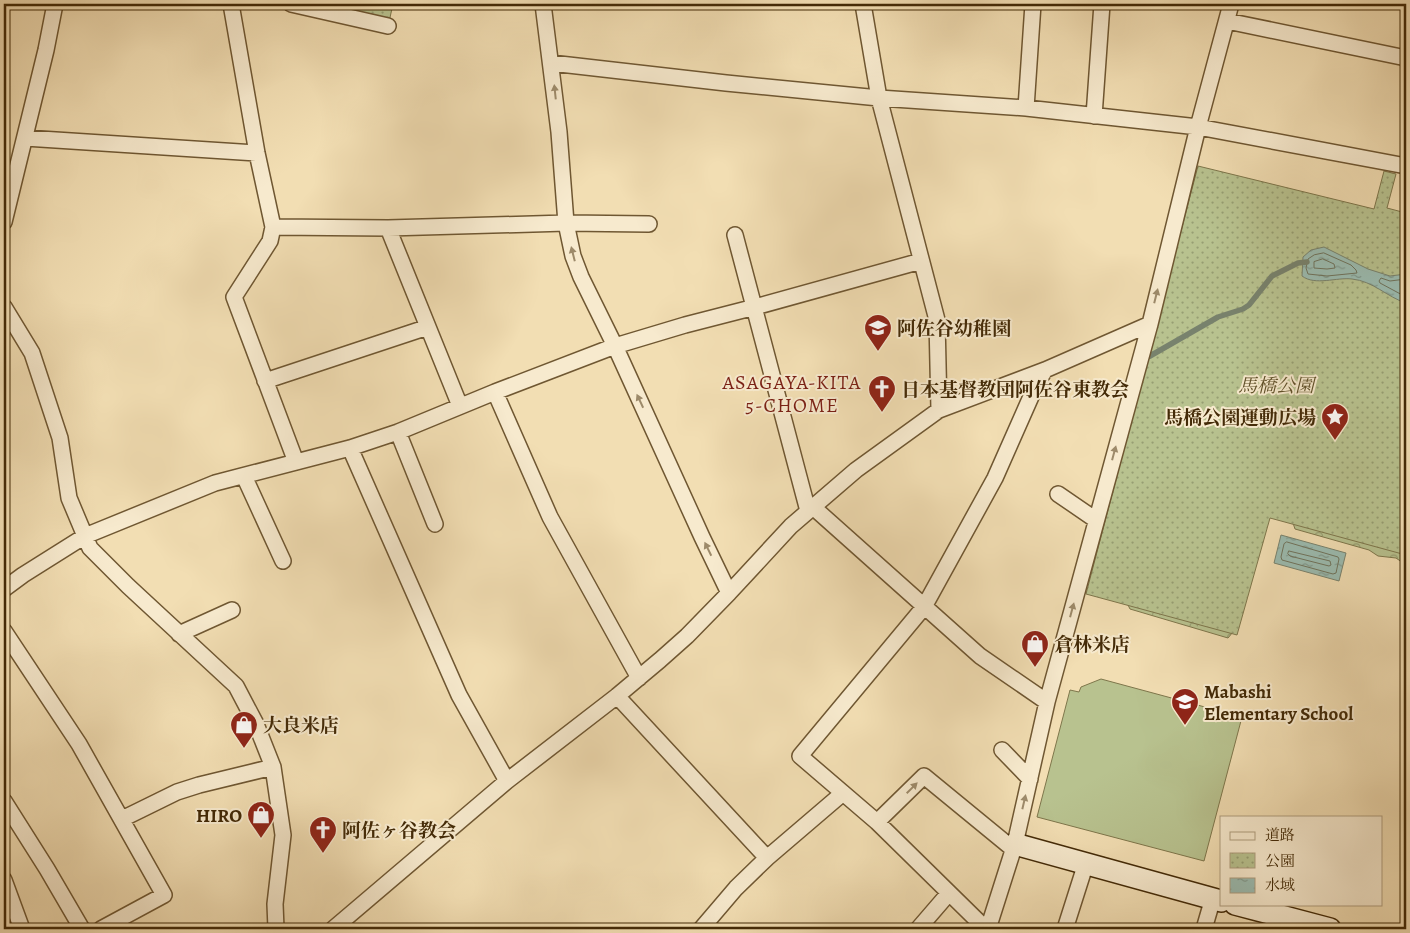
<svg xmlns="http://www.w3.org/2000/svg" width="1410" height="933" font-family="Alegreya,'Noto Serif JP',serif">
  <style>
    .forest { fill: url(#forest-crowns); stroke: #7e764b }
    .park { fill: url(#park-dots); stroke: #7e764b }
    .garden { fill: #b8c28f; stroke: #7e764b }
    .water { fill: url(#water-ripples); stroke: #78826d }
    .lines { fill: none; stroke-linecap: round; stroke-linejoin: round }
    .shore { stroke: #6f735c; stroke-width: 1 }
    .stream { stroke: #78826d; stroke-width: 5.5 }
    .street-casing { stroke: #6f5732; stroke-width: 18 }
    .secondary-casing { stroke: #432a07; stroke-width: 24 }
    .street { stroke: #f7eace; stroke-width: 15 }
    .secondary { stroke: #f7eace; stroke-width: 21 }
    .oneway { fill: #9d8a6a }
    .labels { text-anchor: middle; stroke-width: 4; stroke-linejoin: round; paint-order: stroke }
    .poi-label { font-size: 19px; font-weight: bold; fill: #432a07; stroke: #f7eace; text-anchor: start }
    .park-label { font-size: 19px; font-style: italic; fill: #605029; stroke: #f7eace }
    .neighbourhood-label { font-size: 20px; letter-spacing: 1px; fill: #7a1f14; stroke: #f7eace }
  </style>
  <defs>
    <pattern id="forest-crowns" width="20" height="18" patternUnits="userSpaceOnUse" patternTransform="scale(1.25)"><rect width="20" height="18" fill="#b8c28f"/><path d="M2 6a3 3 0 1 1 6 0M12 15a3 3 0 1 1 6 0" fill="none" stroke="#979e73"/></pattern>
    <pattern id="park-dots" width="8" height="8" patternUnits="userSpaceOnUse" patternTransform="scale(1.25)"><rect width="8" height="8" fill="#b8c28f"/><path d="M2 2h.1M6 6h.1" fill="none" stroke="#979e73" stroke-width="1.8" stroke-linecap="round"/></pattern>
    <pattern id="water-ripples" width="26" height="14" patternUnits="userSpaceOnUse" patternTransform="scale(1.25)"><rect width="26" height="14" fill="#9bbcb1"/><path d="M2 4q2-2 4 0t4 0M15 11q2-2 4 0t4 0" fill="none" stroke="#80998e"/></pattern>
  </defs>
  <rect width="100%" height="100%" fill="#f2deb3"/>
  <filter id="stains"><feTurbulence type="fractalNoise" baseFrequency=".004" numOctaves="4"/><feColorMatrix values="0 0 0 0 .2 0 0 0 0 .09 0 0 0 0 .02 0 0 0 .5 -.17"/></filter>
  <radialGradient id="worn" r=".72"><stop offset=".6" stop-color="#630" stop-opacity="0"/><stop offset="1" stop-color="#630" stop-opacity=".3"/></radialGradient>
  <path class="forest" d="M1406,517v48l-10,-7 -18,-2 -9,-6 -74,-21 -3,-9z
    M1126,601l107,31 -5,6 -98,-29z"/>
  <path class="park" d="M341,4h52l-4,18 -49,-12z
    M1198,166l176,43 10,-38 12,3 -9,34 19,5v342l-136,-37 -33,117 -151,-41z"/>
  <path class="garden" d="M1101,679l141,38 -38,144 -167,-44 33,-127 9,2 2,-5z"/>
  <path class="water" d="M1324,247l44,22 22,7 16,-2v29c-19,-6 -33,-22 -54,-24 -15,-2 -37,7 -50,-3l1,-19 8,-7z
    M1281,535l65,18 -7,28 -65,-18z"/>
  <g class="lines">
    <path class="shore" d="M1324,253l27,12 5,5 1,3 -30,3 -19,-2 -2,-6 2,-9 6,-4z
      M1323,259l11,5 1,4 -8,1 -13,-1v-6z
      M1406,279l-16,2 -9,-3 -2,3 1,2 26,14
      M1287,542l51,15 1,2 -3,14 -3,1 -51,-14 -1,-3 3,-13z
      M1289,551l41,10 1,4 -2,1 -39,-10 -2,-2z"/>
    <path class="stream" d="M1150,356l68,-39 25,-8 6,-4 23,-29 26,-13 9,-1"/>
    <defs>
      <path id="street" d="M231,4l26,149 16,74 -3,14 -36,56 62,165
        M291,4l97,22
        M543,4l16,128 7,91 7,33 8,21 34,69 87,191 27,56
        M863,4l16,94 58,222 2,90
        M1227,21l179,37
        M551,63l175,20 153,15 147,10 172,19 208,39
        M1026,108l7,-104
        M1094,116l8,-112
        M25,138l232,15
        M4,222l42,-172 9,-46
        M273,227l115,1 178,-5 83,1
        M388,228l72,178
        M735,235l73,276
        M4,307l28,46 28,85 9,60 21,50 38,38 108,100 20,38 17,43 10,68 -8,69 1,25
        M265,381l163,-54
        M495,392l55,125 89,161
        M398,432l37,92
        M350,448l109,247 48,86
        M244,476l39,85
        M1058,494l38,26
        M813,507l167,149 67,46
        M4,589l19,-14 62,-39 130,-53 135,-35 48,-16 97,-40 120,-46 70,-21 70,-18 166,-46
        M4,631l75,113 85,151 -63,34
        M179,634l53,-24
        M617,696l150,162
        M1002,750l28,29
        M4,801l43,68 35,60
        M122,819l55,-27 22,-7 74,-18
        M877,822l47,-46 89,73
        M4,880l18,49
        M333,929l174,-148 110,-85 43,-36 27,-24 42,-43 62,-67 65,-56 83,-60 106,-40 105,-46
        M701,929l35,-41 31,-30 76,-65
        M918,929l31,-36
        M986,929l-109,-107 -77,-66 124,-149 71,-129 42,-95 8,-13
        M988,929l27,-85 32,-142 103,-378 48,-197 33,-123
        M1065,929l21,-66
        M1204,929l9,-31"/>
      <path id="secondary" d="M1015,844l206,57
        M1235,904l95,25"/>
    </defs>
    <use href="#street" class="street-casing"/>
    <use href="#secondary" class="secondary-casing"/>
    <use href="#street" class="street"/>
    <use href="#secondary" class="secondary"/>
  </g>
  <defs><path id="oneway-solid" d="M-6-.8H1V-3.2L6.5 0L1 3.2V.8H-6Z" transform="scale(1.25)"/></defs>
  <g class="oneway">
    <use href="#oneway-solid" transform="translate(555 92) rotate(-96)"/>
    <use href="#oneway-solid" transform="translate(573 254) rotate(-104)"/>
    <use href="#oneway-solid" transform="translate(1156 296) rotate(-76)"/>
    <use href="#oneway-solid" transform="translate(640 401) rotate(-115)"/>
    <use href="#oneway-solid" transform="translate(1114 453) rotate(-75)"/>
    <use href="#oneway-solid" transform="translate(708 549) rotate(-116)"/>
    <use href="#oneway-solid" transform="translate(1072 610) rotate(-75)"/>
    <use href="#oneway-solid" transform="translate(912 788) rotate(-45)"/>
    <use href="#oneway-solid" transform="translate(1024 802) rotate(-77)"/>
  </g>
  <defs>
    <symbol id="school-pin" viewBox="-11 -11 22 30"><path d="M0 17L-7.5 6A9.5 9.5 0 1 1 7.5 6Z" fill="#8f2418" stroke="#f7eace"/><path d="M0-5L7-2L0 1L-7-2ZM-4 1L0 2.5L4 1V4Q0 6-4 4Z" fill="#fff"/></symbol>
    <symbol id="church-pin" viewBox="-11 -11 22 30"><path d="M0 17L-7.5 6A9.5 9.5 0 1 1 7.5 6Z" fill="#8f2418" stroke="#f7eace"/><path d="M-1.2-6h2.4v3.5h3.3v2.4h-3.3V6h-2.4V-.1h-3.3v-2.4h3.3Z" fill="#fff"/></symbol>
    <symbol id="sight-pin" viewBox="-11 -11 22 30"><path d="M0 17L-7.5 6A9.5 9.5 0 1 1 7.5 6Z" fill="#8f2418" stroke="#f7eace"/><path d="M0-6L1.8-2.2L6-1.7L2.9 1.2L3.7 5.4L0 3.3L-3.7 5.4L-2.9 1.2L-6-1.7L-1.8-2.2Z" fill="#fff"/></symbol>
    <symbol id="shop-pin" viewBox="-11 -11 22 30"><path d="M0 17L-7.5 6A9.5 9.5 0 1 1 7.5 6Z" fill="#8f2418" stroke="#f7eace"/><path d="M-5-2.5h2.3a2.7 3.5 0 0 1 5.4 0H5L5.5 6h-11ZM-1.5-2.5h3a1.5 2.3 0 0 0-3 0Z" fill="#fff"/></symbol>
  </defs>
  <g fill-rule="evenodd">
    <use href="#school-pin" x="862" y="312" width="32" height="43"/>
    <use href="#church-pin" x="866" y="373" width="32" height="43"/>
    <use href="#sight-pin" x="1319" y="401" width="32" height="43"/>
    <use href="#shop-pin" x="1019" y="628" width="32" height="43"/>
    <use href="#school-pin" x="1169" y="686" width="32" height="43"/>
    <use href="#shop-pin" x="228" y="709" width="32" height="43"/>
    <use href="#shop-pin" x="245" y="799" width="32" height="43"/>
    <use href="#church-pin" x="307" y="814" width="32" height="43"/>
  </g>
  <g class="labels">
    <g class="poi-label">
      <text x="897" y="335">阿佐谷幼稚園</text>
      <text x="901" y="396">日本基督教団阿佐谷東教会</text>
      <text x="1316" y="424" text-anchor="end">馬橋公園運動広場</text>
      <text x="1054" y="651">倉林米店</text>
      <text x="1204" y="698">Mabashi<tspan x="1204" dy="22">Elementary School</tspan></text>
      <text x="263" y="732">大良米店</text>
      <text x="242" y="822" text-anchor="end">HIRO</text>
      <text x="342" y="837">阿佐ヶ谷教会</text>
    </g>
    <g class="park-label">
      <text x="1276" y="392">馬橋公園</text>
    </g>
    <g class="neighbourhood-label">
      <text x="792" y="389">ASAGAYA-KITA<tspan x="792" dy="23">5-CHOME</tspan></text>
    </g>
  </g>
  <rect width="1410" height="933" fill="none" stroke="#f2deb3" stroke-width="20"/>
  <rect x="5" y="5" width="1400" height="923" fill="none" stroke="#432a07" stroke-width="2.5"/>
  <rect x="10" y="10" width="1390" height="913" fill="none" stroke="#432a07"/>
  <rect x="1220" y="816" width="162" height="90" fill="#f7eace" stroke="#af9d7e"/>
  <rect x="1230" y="832" width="25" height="8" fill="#f7eace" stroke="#af9d7e"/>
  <text x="1265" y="840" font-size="15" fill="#432a07">道路</text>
  <rect x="1230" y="853" width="25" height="15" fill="url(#park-dots)" stroke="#af9d7e"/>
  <text x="1265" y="866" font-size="15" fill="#432a07">公園</text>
  <rect x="1230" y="878" width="25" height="15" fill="url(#water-ripples)" stroke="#af9d7e"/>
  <text x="1265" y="890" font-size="15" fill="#432a07">水域</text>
  <rect width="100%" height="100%" filter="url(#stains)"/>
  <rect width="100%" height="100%" fill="url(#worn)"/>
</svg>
